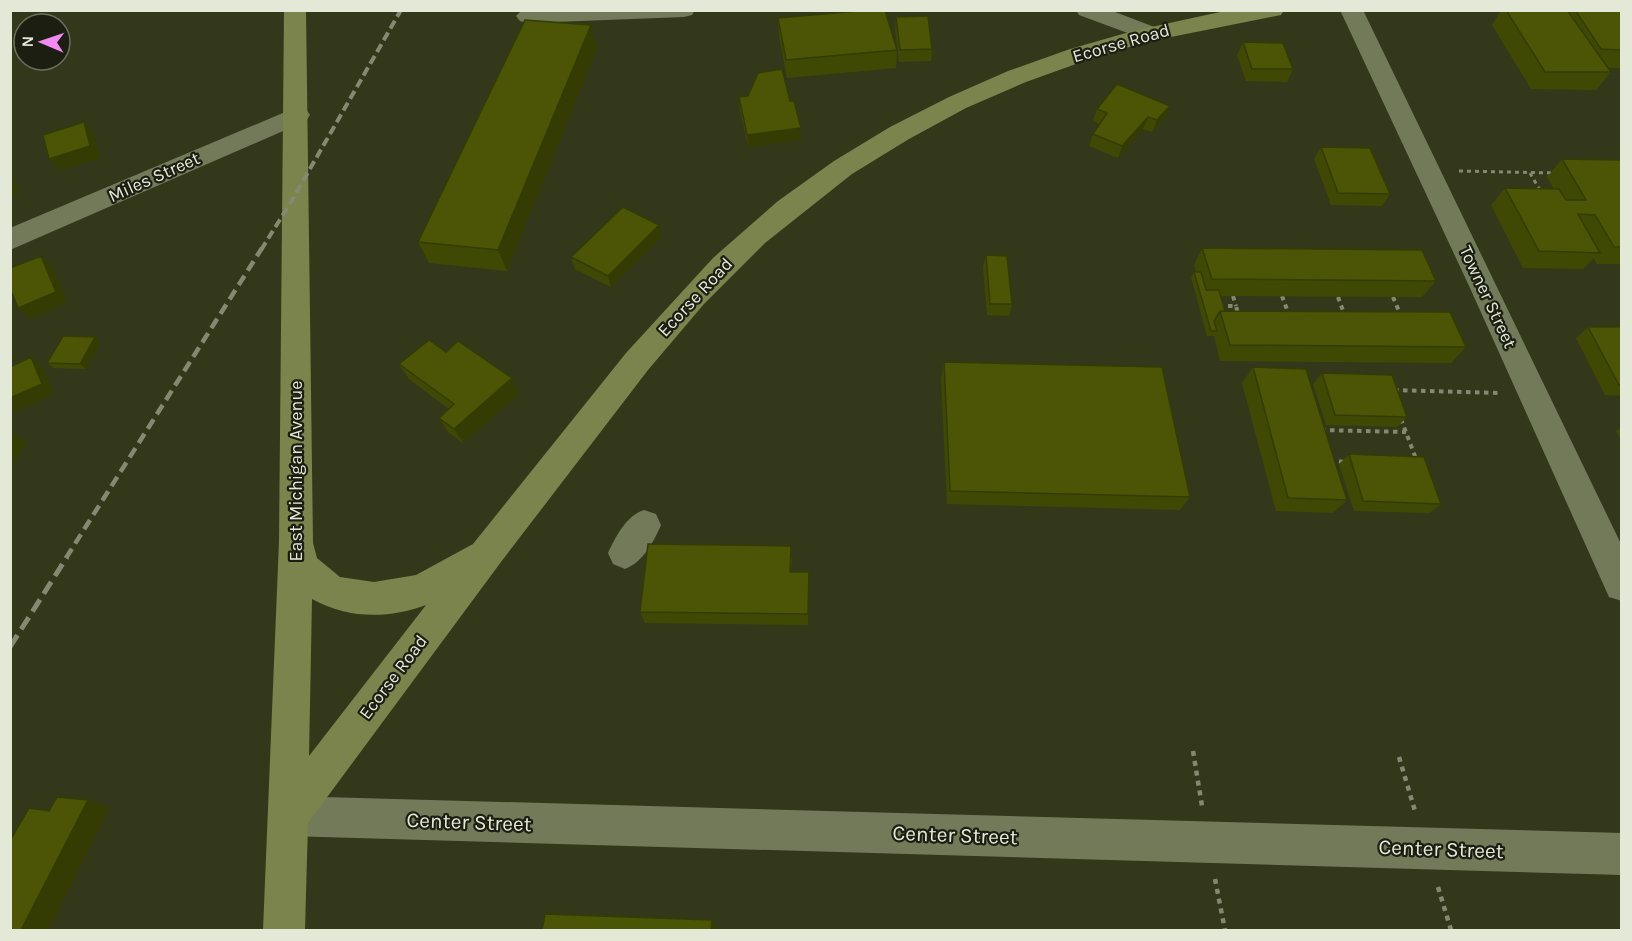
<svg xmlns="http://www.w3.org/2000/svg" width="1632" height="941" font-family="Karla,sans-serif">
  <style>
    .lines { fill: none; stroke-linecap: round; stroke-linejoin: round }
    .path-far2 { stroke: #848971; stroke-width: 3; stroke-dasharray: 4 4; stroke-linecap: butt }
    .path-far1 { stroke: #848971; stroke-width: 4; stroke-dasharray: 4.5 4.5; stroke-linecap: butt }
    .path { stroke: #848971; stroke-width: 4.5; stroke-dasharray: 5 5; stroke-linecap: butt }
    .minor { fill: #737a5a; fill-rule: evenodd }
    .major { fill: #7a844c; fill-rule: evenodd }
    .rail-far2 { stroke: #858972; stroke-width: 4; stroke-dasharray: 9 4.5; stroke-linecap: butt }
    .rail-far1 { stroke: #858972; stroke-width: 4.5; stroke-dasharray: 11 6; stroke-linecap: butt }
    .rail { stroke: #858972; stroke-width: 5; stroke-dasharray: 14 7; stroke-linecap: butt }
    .wall { fill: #404904 }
    .shaded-wall { fill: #343c04 }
    .building { fill: #4b5505; stroke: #343c04; stroke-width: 1.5 }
    .labels { text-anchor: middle; stroke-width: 4.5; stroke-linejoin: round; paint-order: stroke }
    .street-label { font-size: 18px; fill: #e4e8d7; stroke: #1c1e11 }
    .near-street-label { font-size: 21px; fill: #e4e8d7; stroke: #1c1e11 }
  </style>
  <rect width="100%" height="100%" fill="#33381b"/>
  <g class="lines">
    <path class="path-far2" d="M1459,171l95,2
      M1530,173l11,19"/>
    <path class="path-far1" d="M1233,296l3,10
      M1282,296l7,19
      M1338,297l7,19
      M1393,297l8,19
      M1219,306h17l2,8
      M1394,390l104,3
      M1401,419l15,40
      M1321,430l85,2
      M1330,461l17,1"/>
    <path class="path" d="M1193,751l9,55
      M1399,757l16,54
      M1215,879l10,51
      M1438,887l13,43"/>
    <path class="minor" d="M522,10h173l-3,5 -8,2 -156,6 -8,-2 -4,-5z
      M1076,10h34l47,18 4,5 -4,5 -8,2 -8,-2 -62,-23z
      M1340,10h23l259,536v55l-13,-4 -139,-309z
      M297,107l9,2 4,6 -4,6 -296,129v-22z
      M644,510l12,4 5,11c-8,18 -18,37 -36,44l-12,-5 -5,-11c8,-17 18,-37 36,-43z
      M288,796l1334,37v42l-1334,-39 -14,-6 -6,-14 6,-14z"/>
    <path class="major" d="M284,10h22l7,533 4,15 23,19 34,5 42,-7 57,-31 153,-191 87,-95 65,-57 56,-40 56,-34 59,-30 59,-26 62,-22 63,-18 73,-16 24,-5h54l-3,5 -135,27 -59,18 -61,22 -60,26 -57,31 -57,35 -87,69 -61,61 -56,66 -147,192 -193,261 -3,107h-42l16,-389zM312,599c36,20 76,20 114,6l-117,151z"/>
    <path class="rail-far2" d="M261,250l30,-48 110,-192"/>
    <path class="rail-far1" d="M66,558l196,-310"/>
    <path class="rail" d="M10,647l57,-90"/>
  </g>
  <path class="wall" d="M1501,10h66l2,2 1,-2h52v58h-15l4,4 -15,18 -65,-1 -39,-64z
    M896,17l36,32 -1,12 -32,1 -4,-33z
    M778,18l119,32 -1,18 -109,10 -8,-42z
    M1243,42l50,27 -6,13 -41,-1 -9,-26z
    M597,48l-90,223 -78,-8 -11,-21z
    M739,97l51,4 11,27v12l-53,7 -8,-37z
    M1097,109l68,9 -13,14 -9,-3 -25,29 -29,-12 4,-12 7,-10 -7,-3z
    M1321,147l69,47 -8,12 -51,-1 -17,-46z
    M1562,159l60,1v104h-25l-3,-6 -11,11 -60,-1 -32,-63 14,-17 49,1 -7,-12z
    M662,236l-51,51 -36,-18 -4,-12z
    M1202,248l234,33 -14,16 -202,-1 5,15 241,36 -15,16 -231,-2 -6,-25h-7l-16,-59 3,-5h2l-2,-7z
    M986,255l26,49 -3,12 -22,-1 -4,-48z
    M1588,327h34v69l-17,-1 -29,-57z
    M101,343l-15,26 -32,-1 -7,-5z
    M446,352l73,42 -56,49 -15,-11 -9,-14 10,-9 -40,-30 -10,-15z
    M944,362l246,135 -10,13 -233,-6 -6,-126z
    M1253,367l94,133 -14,13 -57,-2 -34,-128z
    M1322,373l85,44 -10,10 -71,-2 -13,-41z
    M1622,427v15l-6,-11z
    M1349,454l92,50 -11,9 -76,-2 -15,-47z
    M792,558l-1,14h18l-1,53 -163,-2 -5,-11z"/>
  <path class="shaded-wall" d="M591,25l6,23 -90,223 -9,-21z
    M1170,106l-5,12 -13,14 5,-12z
    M1148,117l-5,12 -25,29 4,-12z
    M84,122l10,12 7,24 -41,13 -11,-12z
    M801,128v12l-53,7 -1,-12z
    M10,168l9,25 -9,3z
    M659,225l3,11 -51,51 -3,-11z
    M41,256l12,11 15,36 -37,16 -13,-11z
    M95,337l6,6 -15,26 -6,-5z
    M10,347l6,11 -6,3z
    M31,357l13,11 10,26 -44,21v-17z
    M512,378l7,16 -56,49 -9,-14z
    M13,433l13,10 -16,27v-34z
    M88,800l22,7 -61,123h-28z
    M712,920l4,4v6h-5z"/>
  <path class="building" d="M870,10h15l12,40 -111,10 -8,-42z
    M1506,10h61l44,62h-66z
    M1575,10h47v40l-21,-1z
    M928,16l4,33 -32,1 -4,-33z
    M525,20l66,5 -93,225 -80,-8z
    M1243,42l40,1 10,26h-41z
    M782,69l8,32h4l7,27 -54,7 -8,-38 9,-1 10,-23z
    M1117,84l53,22 -13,14 -9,-3 -26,29 -29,-12 14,-21 -10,-4z
    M84,122l6,24 -41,13 -6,-24z
    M1321,147l49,1 20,46 -52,-1z
    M1562,159l60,1v87h-8l-19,-32 -17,-1 22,39 -61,-2 -34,-63 54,1 7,11h20z
    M623,207l36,18 -51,51 -37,-19z
    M1202,248l220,2 14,31 -224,-2z
    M986,255l21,1 5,48h-22z
    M41,256l15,36 -38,16 -8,-20v-20z
    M1194,272h7l5,18h13l6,21h-5l-6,10 3,10h-6z
    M1220,311l230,1 16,35 -236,-2z
    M1588,327h34v58h-3z
    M63,336l32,1 -15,27 -33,-1z
    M429,340l17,12 12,-11 54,37 -58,51 -15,-11 15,-14 -55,-40z
    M31,357l11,27 -32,14v-31z
    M944,362l218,5 28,130 -240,-6z
    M1253,367l53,2 41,131 -59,-2z
    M1322,373l70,2 15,42 -72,-2z
    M1349,454l75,3 17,47 -78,-3z
    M648,544l143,2 -1,26h19l-1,42 -168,-2z
    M57,797l31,3 -67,130h-11v-89l19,-33 20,3z
    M545,914l167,6 -1,10h-169z"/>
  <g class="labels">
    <g class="street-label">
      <text transform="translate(1121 43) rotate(-16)" y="6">Ecorse Road</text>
      <text transform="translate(154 177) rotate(-24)" y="6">Miles Street</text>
      <text transform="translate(695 297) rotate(-47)" y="6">Ecorse Road</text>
      <text transform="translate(1488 297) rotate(65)" y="6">Towner Street</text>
      <text transform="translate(296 471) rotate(-90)" y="6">East Michigan Avenue</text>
      <text transform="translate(393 677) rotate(-53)" y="6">Ecorse Road</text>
    </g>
    <g class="near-street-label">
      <text transform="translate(469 822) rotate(2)" y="7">Center Street</text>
      <text transform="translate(955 835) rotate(2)" y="7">Center Street</text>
      <text transform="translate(1441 849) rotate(2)" y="7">Center Street</text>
    </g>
  </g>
  <rect width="1632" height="941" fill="none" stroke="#e4e8d7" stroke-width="24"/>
  <g transform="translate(42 42) rotate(272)"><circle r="28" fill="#1c1e11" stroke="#6c6f60" stroke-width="1.5"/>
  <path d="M0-4.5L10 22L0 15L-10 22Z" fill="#f28af2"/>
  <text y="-9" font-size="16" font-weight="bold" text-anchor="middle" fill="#e4e8d7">N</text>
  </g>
</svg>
